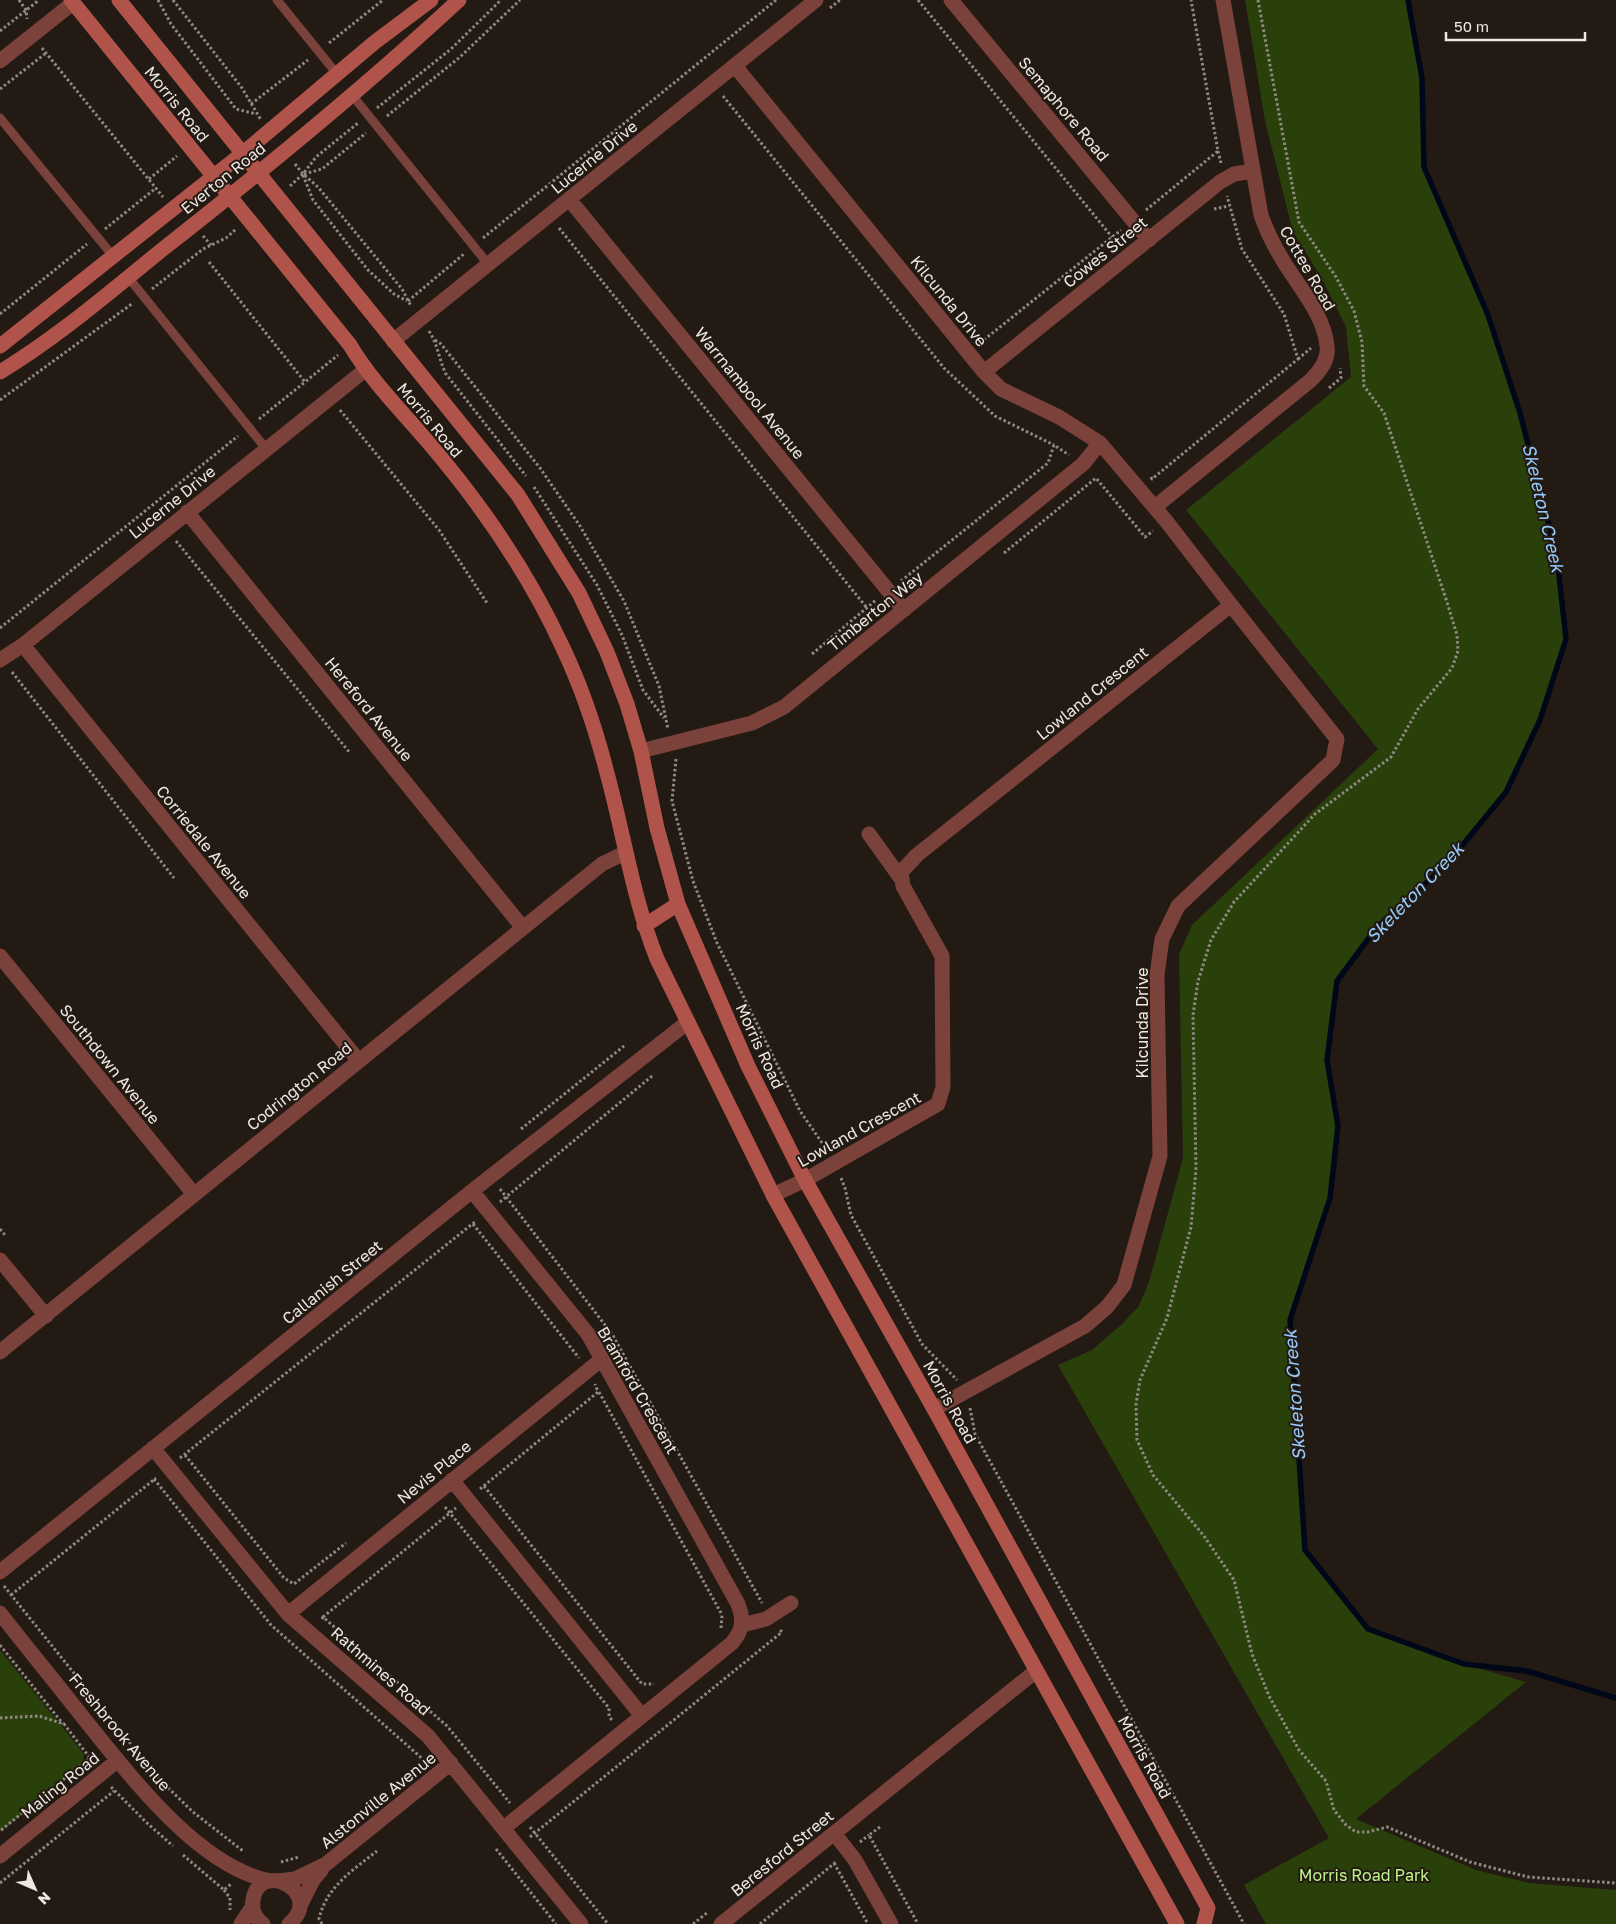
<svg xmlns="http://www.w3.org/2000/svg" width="1616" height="1924" font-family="'Golos Text',sans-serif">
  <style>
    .green { fill: #29400b }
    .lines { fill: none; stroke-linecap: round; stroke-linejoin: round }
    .stream { stroke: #000718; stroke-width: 5.5 }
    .path { stroke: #908983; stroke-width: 3; stroke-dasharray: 2.5 2.5; stroke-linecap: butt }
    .lane { stroke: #7b413b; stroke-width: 9 }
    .street { stroke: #7b413b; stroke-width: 15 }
    .secondary { stroke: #b0544b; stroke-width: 15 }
    .labels { text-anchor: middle; stroke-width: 4; stroke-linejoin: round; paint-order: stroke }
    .street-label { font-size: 16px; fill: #eee8e3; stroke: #231a13 }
    .park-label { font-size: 16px; fill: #bef488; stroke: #231a13 }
    .water-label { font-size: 18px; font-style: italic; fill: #96cbfd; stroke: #231a13 }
  </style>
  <rect width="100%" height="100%" fill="#231a13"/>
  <path class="green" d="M1245,0h163l14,78 2,89 64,148 32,98 37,144 9,82 -26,81 -34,72 -59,72 -70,63 -40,54 -10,79 11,66 -8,72 -40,122 15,230 63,79 96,35 62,18 -170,137 120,51 53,13 87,7v34h-350l-22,-39 85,-47 -271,-473 34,-15 29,-25 18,-19 10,-24 34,-124 -4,-204 13,-29 186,-176 -192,-239 165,-133 -5,-50 -25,-50 -28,-45 -28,-111z
    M0,1650l84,104 -1,12 -83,66z"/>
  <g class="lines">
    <path class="stream" d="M1408,0l14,78 2,89 64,148 32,98 37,144 9,82 -26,81 -34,72 -59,72 -70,63 -40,54 -10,79 11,66 -8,72 -40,122 15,230 63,79 96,35 63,7 89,27"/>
    <path class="path" d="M19,0l7,10 1,9
      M158,0l13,24 65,85 20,5
      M173,0l69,88 19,32
      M918,0l194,237
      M1258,0l41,222 37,55 18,34 8,31 2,44 20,27 63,189 10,33 1,16 -6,17 -34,41 -27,48 -76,57 -81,88 -23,38 -13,41 -5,34 3,154 -5,58 -24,91 -27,62 -4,24 1,36 16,35 51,61 30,44 18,74 17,42 30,54 27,31 8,29 12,15 10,7h12l19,-5 83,35 58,15 88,6
      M830,8l10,-8
      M0,31l39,-31
      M329,43l54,-43
      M42,48l121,149
      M0,89l46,-36
      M723,96l221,272 51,48 59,29
      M251,104l57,-44
      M377,108l74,-59 50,-49
      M387,116l73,-59 60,-57
      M1218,151l3,12
      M295,164l8,10 15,13 84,102 9,17
      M304,174l18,-5 44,-36
      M303,175l10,25 55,70 26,24 13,7
      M149,179l28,-23
      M290,186l13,-12 13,-17 42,-34
      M1214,209l15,-3
      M1146,210l72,-59 -27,-151
      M559,228l308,380
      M105,229l51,-41
      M203,236l8,9
      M483,238l293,-238
      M209,262l96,120 33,-27
      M152,289l51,-40 23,-11 10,-9
      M408,301l57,-48
      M0,314l87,-70
      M429,331c9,14 10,29 17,43l80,102
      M435,340l6,4 99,124 40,58 44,75 35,85 9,43
      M980,343l141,-113
      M1298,359l13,-11
      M1329,388l12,-10 -1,-10
      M0,400l133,-97
      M340,410l99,120 48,73
      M259,419l46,-37
      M1151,477l1,2 146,-120 -14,-45 -42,-65 -15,-53
      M534,487l63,98 25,50 21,55 21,28
      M176,541l174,212
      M1004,553l92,-75 49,59 8,-6
      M901,581l147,-118 6,-18 15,10
      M0,628l238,-192
      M812,654l64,-54
      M12,672l162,206
      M676,759l-4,42 21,80 24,62 83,168 27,39
      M521,1129l103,-83
      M841,1178l4,10 6,27 71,129 35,36
      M500,1189l112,145 150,269
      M500,1202l152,-126
      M473,1224l106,134
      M0,1229l5,6
      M599,1392l122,221
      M970,1408l5,26 269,490
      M185,1455l99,123 10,6 52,-41
      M180,1458l296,-237
      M154,1479l117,146 154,136
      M484,1486l158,198h12
      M480,1489l118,-97 -3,-8
      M445,1507l164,201v9l4,4
      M4,1586l155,193 34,33 50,39
      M11,1595l145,-117
      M323,1617l133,-109
      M322,1619l1,-2 124,109 63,77
      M721,1628l1,-13
      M0,1645l63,79
      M0,1718l39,-2 25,8 26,34 -90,73
      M111,1787l36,36 26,23
      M530,1827l78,97
      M880,1827l-11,8 49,89
      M530,1837l252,-205 -3,-3
      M860,1842l9,-7
      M496,1849l60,75
      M183,1855l41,35 7,-6
      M281,1862l18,-5
      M834,1863l34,61
      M0,1883l114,-92
      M224,1890l6,8v12
      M322,1924l-3,-5c7,-32 34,-49 58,-68
      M693,1924l15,-12
      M760,1924l76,-62"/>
    <path class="lane" d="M277,0l60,74
      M352,95l136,169
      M0,118l113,138
      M128,277l139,173"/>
    <path class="street" d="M951,0l198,240
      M0,61l73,-58
      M735,66l249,306 17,17 58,28 41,26 67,79 64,83 -314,250 -16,17 2,14 39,70 1,131 -5,17 -133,76 -32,15
      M569,199l335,411
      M393,341l423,-341
      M984,372l236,-190 14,-8 19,-3
      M1155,507l156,-127c9,-9 18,-20 16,-34 -3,-29 -23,-53 -38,-76 -12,-18 -21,-35 -28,-55l-38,-215
      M187,512l336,416
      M23,645l335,415
      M0,660l23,-15 342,-275
      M641,751l111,-28 32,-16 299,-243 17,-21
      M869,834l33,46
      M0,956l193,237
      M472,1191l116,143 150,270c6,16 5,26 -6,39l-228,185
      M0,1260l46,56
      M0,1352l602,-488 23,-11
      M934,1409l151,-83 22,-19 17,-22 36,-129 -3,-181 5,-36 16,-33 155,-146 4,-21 -106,-134
      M153,1448l135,166 140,122 153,188
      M452,1480l190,236
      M0,1572l472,-381 216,-169
      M0,1613c28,36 57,71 85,107 45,55 112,146 185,161
      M288,1614l314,-255
      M742,1625l24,-6 25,-16
      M834,1833l21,27 36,64
      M0,1856l118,-96
      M278,1881l17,-2 31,-15 125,-101
      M300,1906l13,-26 9,-11
      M241,1924l12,-18
      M263,1924c-8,-6 -12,-14 -10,-24 6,-42 73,-7 36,24
      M721,1924l315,-253"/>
    <path class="secondary" d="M71,0l279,345c22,37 51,65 78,97 53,62 101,132 135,206 19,40 33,82 44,125 17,62 26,126 50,186l116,236 404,729
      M119,0l399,495 61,98 28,59 20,52 14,47 16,77 21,76 70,162 57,114 129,229 274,499 -4,16
      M0,346l242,-192 133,-112 56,-42
      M0,372c58,-35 111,-81 163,-123 102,-80 201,-161 296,-249
      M644,926l34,-22"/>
  </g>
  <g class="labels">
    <g class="street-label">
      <text transform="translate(177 104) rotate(51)" y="6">Morris Road</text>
      <text transform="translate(1064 109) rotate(50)" y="6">Semaphore Road</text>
      <text transform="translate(594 157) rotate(-39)" y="6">Lucerne Drive</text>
      <text transform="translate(223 178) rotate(-39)" y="6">Everton Road</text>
      <text transform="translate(1105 252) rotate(-39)" y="6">Cowes Street</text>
      <text transform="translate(1308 268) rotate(60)" y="6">Cottee Road</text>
      <text transform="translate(949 301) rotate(51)" y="6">Kilcunda Drive</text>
      <text transform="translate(750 393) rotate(51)" y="6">Warrnambool Avenue</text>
      <text transform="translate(430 420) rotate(50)" y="6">Morris Road</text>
      <text transform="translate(172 502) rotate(-39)" y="6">Lucerne Drive</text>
      <text transform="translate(875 611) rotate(-39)" y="6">Timberton Way</text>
      <text transform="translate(1092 693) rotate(-39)" y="6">Lowland Crescent</text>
      <text transform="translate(369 709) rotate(51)" y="6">Hereford Avenue</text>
      <text transform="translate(204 842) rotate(51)" y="6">Corriedale Avenue</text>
      <text transform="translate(1142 1023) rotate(-90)" y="6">Kilcunda Drive</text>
      <text transform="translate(760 1046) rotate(65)" y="6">Morris Road</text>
      <text transform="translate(110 1064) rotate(51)" y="6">Southdown Avenue</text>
      <text transform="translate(299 1086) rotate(-39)" y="6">Codrington Road</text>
      <text transform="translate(859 1129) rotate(-29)" y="6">Lowland Crescent</text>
      <text transform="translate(332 1282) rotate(-39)" y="6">Callanish Street</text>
      <text transform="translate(638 1390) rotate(60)" y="6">Bramford Crescent</text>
      <text transform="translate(950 1402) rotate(61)" y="6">Morris Road</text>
      <text transform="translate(434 1472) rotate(-39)" y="6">Nevis Place</text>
      <text transform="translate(381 1671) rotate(41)" y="6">Rathmines Road</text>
      <text transform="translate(120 1732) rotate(50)" y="6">Freshbrook Avenue</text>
      <text transform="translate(1145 1757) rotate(61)" y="6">Morris Road</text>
      <text transform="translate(60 1785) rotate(-39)" y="6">Maling Road</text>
      <text transform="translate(378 1800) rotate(-39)" y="6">Alstonville Avenue</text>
      <text transform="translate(782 1853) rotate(-39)" y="6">Beresford Street</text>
    </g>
    <g class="park-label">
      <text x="1364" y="1881">Morris Road Park</text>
    </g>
    <g class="water-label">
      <text transform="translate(1543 508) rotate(77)" y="6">Skeleton Creek</text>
      <text transform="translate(1415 893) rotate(-46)" y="6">Skeleton Creek</text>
      <text transform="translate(1295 1395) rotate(-94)" y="6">Skeleton Creek</text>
    </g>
  </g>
  <g transform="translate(35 1889) rotate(135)" stroke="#231a13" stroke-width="4" paint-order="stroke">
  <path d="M0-4L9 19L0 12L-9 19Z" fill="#eee8e3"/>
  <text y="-8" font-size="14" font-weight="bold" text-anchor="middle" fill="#eee8e3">N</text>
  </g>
  <path d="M1446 32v8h139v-8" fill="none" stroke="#eee8e3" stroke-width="2.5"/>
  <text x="1454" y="32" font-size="15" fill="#eee8e3" stroke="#231a13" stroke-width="4" paint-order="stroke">50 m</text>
</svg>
